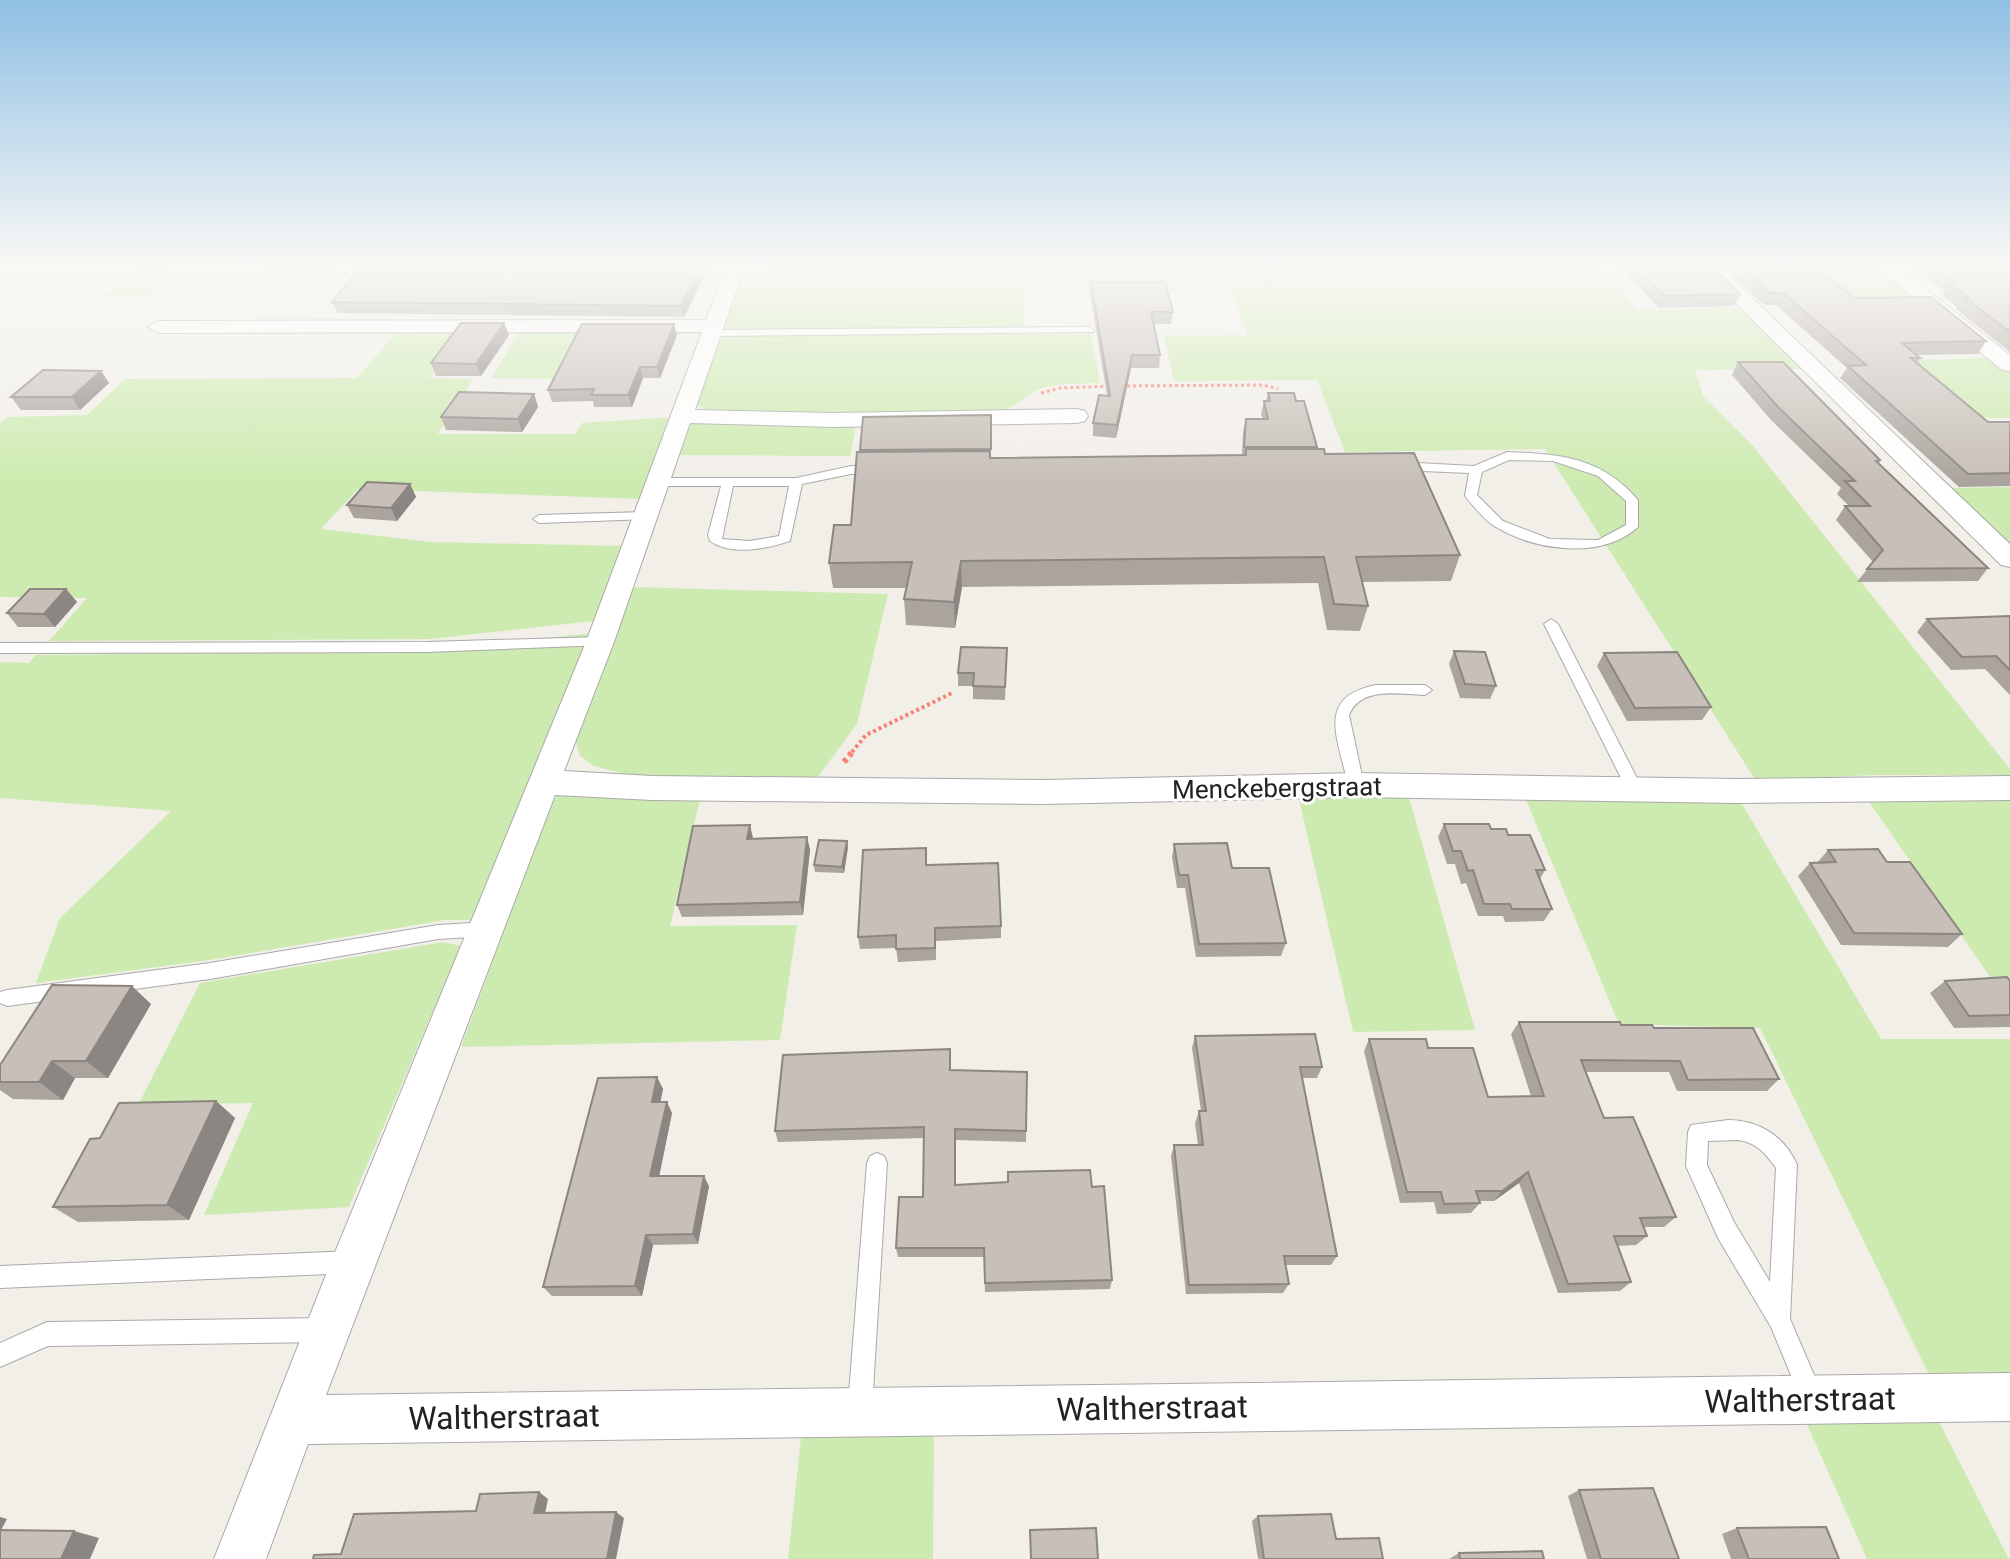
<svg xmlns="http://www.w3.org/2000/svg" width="2010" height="1559" font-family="Roboto,sans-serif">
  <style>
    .grass { fill: #cdebb0 }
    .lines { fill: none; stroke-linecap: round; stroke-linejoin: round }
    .lane-casing { stroke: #a9a9a9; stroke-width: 2 }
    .street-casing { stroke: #a9a9a9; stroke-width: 2 }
    .path-far2 { stroke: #fa8072; stroke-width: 3; stroke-dasharray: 3 3; stroke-linecap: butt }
    .path-far1 { stroke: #fa8072; stroke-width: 4; stroke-dasharray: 3 3; stroke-linecap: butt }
    .path { stroke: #fa8072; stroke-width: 6; stroke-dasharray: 4 4; stroke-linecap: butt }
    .lane { fill: #fff; fill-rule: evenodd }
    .street { fill: #fff; fill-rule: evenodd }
    .wall { fill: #aba49e }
    .shaded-wall { fill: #8b8681 }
    .building { fill: #c7bfb8; stroke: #8b8681; stroke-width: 2 }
    .labels { text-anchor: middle; stroke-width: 6; stroke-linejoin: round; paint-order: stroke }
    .street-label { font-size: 26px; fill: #222; stroke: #fff }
    .near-street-label { font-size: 32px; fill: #222; stroke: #fff }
  </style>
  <rect width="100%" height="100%" fill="#f2efe9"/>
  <path class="grass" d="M139,265h205l-23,24h-71l20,-23h-94l-31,30 -43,2z
    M764,265h838l35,45 104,-2 61,61 -107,1 8,26 50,50 257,323v6h-137l-117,6 -211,-332 -200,3 -28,-72 -143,1 -10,-45 83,-1 -15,-46 -208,1v36l-289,4 -7,-2 -3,-5 13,-35 17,1z
    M1712,265h163l55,41 -83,1 -31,-26 -85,2z
    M521,329l62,1 -27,49 -65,-1z
    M398,330l67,1 -35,47 43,1 -35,55h137l7,-11 91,-6 -31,82 -284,-10 -37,40 109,13 195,4 -25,70 -7,5 -163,18 -381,2 38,-43 -87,-1v-173l8,-7 79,-2 38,-36 232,-1z
    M1091,334l9,49c-20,1 -44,-1 -63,7 -12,6 -20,16 -33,20 -74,2 -148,4 -222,3 -26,0 -63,5 -86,-8l24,-69 6,-1z
    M1998,358l12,11v49h-39l-67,-58z
    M692,419l165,3 -7,34 -171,-1z
    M2010,487v58l-63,-57z
    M629,587l259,7 -31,130 -43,58 -181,-6 -39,-10 -14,-10 -4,-14z
    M593,633l-121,287h-27l-235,40 -174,23 24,-65 111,-107 -171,-13v-136l29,1 7,-8 382,-4z
    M568,787l133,8 -31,131 127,-1 -17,115 -319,7 91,-246z
    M1297,791l111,3 67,236 -122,2z
    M1863,793h147v213z
    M1524,795l215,4 142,240h129v341l-79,-1 -171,-351 -141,-4z
    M443,942l18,4 -112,261 -145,8 49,-112 -115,2 62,-122z
    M1805,1420h133l71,139h-142z
    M802,1429l132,1 -1,129h-145z"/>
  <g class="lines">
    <defs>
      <path id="lane" d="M1089,327l5,3 -1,2 -380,4 -5,-3 5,-3z
        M1507,452c54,2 94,5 131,48v27c-36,33 -102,24 -142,0 -11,-6 -23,-21 -31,-31l4,-23 -70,-3 -6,-4 6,-4 75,4zM1509,460l44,1 45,15 28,25v24l-28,15 -48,-1 -47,-18 -26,-26 5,-23z
        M851,466h25l6,4 -6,4h-25l-49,10 -12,57c-24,8 -59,15 -80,0l-2,-6 13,-49h-63l-6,-4 6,-4h138zM733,486h56l-10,50 -29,5 -28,-2z
        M645,512l4,1v6l-110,4 -6,-4 6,-4z
        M1551,619l7,5 85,166 -2,4h-12l-85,-170z
        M600,637l7,5 -2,3 -178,7 -427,1v-10l427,-1z
        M1376,685h49l7,5 -7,5c-26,-1 -64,-9 -76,20l15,70 -8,6 -8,-6c-9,-45 -34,-88 28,-100z
        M487,922l6,2 3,5 -3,5 -6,2 -49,3 -228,40 -203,27 -7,-3v-11l7,-2 203,-27 228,-38z
        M1728,1120c30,0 57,16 69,45l-7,154 33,77 -4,8 -8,4 -8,-4 -32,-77 -53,-89 -32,-72 2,-34 3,-7zM1739,1140c18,3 27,14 37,28l-6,114 -36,-60 -27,-57 1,-24z
        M877,1153l7,3 3,7 -15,244 -3,9 -9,3 -9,-3 -3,-9 19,-244 3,-7z
        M352,1251l8,3 3,8 -3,8 -8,3 -352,15v-22z
        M323,1318l8,4 4,8 -4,8 -8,4 -275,4 -48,21v-24l47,-21z"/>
      <path id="street" d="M727,265h18l-50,145 138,3 244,-4 8,2 3,5 -3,5 -8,2 -244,4 -143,-4 -76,219 -50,129 88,5 393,4 311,-7 382,6 272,-3v24l-272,3 -382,-6 -311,7 -393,-4 -97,-5 -229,600 1684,-22v48l-1702,23 -42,115h-52l117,-297 255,-620 116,-310 -544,1 -10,-6 10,-6 548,-1z
        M1697,265h20l293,279v23l-9,-2z
        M1874,265h21l115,90v16l-8,-1z"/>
    </defs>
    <use href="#lane" class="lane-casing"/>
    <use href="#street" class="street-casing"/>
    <path class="path-far2" d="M1121,386l142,-1 15,4
      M1041,393l19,-5 51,-2"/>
    <path class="path-far1" d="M852,752l14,-17 86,-42"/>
    <path class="path" d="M844,762l10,-12"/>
    <use href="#lane" class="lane"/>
    <use href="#street" class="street"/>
  </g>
  <path class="wall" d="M1610,265h101l29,29 -6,12 -75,2 -37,-39h-9z
    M1720,265h94l40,33 132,43 -8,13 -61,1 3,3 -3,5 71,59h22v64l-51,1 -119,-109 7,-10 -71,-63h-12z
    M1910,265h100v87l-54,-43 1,-2 -14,-11 2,-4z
    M708,268l-24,49 -346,-4 -6,-11z
    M1091,282l82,30 -2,12h-17l6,31 -1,13h-28l-15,70 -23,-2v-13l14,-28 -17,-101z
    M509,335l-28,41h-45l-5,-13z
    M677,335l-17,43h-17l-11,29h-38l-1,-6 -41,1 -4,-12z
    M1738,362l142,98 -1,3 109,105 -10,13 -121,1 16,-20 -37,-42 9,-14h4l-12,-12 4,-6 -69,-67 -40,-46z
    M101,371l8,12 -29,27h-59l-10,-13z
    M1268,393l28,8 21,46 -1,2 9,5 135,101 -9,26 -89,1 6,24 -8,25 -33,-1 -9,-47 -356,4 -7,41 -49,-3 -2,-26 2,-11h-73l-4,-25 22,-38 9,-73 3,-35 128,-2v43l251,-3 1,-23 3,-13h17l-2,-5 3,-13h2z
    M534,394l4,13 -16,25 -76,-2 -5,-13z
    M410,484l6,13 -19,24 -43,-3 -7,-13z
    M66,589l11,13 -22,25h-37l-11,-14z
    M2010,616v79l-25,-26 -34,1 -34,-38 10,-13z
    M1007,648l-2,52 -32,-1v-13h-15v-13z
    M1454,651l42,35 -6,13 -30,-1 -11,-34z
    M1604,653l107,54 -9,13 -75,1 -30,-55z
    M1444,824l47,5 17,6 37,35 -5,9 12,30 -8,12 -39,1 -2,-6h-25l-12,-33 -5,1 -6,-20h-8l-9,-27z
    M807,837l3,13 -7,65 -121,2 -5,-12 76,-67z
    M847,841l1,6 -4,26 -29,-1 -1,-7z
    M1174,844l58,24 54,75 -5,13 -85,1 -11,-69h-8l-5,-31z
    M1828,850l59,12 75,72 -14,13 -107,-2 -43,-69 12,-13h7z
    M927,865l74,61v12l-65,3v19l-38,2 -2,-14 -36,1 -2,-12z
    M1945,981h65v46l-56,1 -24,-35z
    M151,1004l-43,74h-33l-12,22 -50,-1 -13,-9v-25z
    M1519,1022l102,3 33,3 125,51 -12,12h-90l-8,-19h-84l19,46 72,99 -12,10h-20l3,9 -11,9 -19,1 14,36 -11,9 -62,2 -39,-110 -25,18h-15l1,2 -9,10 -34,1 -3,-12 -34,1 -36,-152 5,-12 59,9 60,49 43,-1 -20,-62z
    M1195,1036l127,31 -5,11h-15l35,178 -6,9h-46l4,19 -6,9 -97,1 -15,-138 3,-11h24l-3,-22 4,-12h2l-9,-63z
    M951,1070l76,2 -1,70 -71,-2 1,45 136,2 20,93 -2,9 -125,3 -1,-35h-86l-2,-9 27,-51 1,-59 -146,4 -3,-11z
    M657,1077l6,12 -3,13 12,11 -13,63 50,10 -11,58 -45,1 -11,51h-90l-9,-9z
    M216,1101l19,17 -46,102 -111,2 -25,-15 47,-69z
    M1579,1490l100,69h-92l-19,-63z
    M1258,1516l78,23 47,20h-125l-6,-38z
    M1737,1528l102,31h-108l-9,-25z
    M1459,1553l85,6h-95z"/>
  <path class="shaded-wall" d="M702,265h5l1,3 -24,49 -3,-11z
    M504,323l5,12 -28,41 -5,-12z
    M674,324l3,11 -17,43 -3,-11z
    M1132,355l-1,13 -15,70 1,-13z
    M640,367l3,11 -11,29 -4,-12z
    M101,371l8,12 -29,27 -8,-13z
    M534,394l4,13 -16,25 -4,-13z
    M410,484l6,13 -19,24 -6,-13z
    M961,561l1,26 -7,41 -1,-26z
    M66,589l11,13 -22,25 -11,-13z
    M750,825l3,13 -6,1z
    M807,837l3,13 -7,65 -3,-13z
    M847,841l1,6 -4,26 -2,-6z
    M132,986l19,18 -43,74 -22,-17z
    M52,1061l23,17 -12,22 -24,-18z
    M657,1077l6,12 -5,25 -6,-12z
    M216,1101l19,17 -46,102 -22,-15z
    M667,1102l5,11 -15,74 -7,-11z
    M1528,1172l-9,11 -25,18 8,-10z
    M704,1176l5,10 -11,58 -5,-10z
    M646,1235l7,10 -11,51 -7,-10z
    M539,1492l9,7 -4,20 -10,-6z
    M616,1512l8,6 -8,41h-9z
    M0,1517l7,2 -7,13z
    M74,1531l25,7 -9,21h-29z"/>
  <path class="building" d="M362,265h340l-21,41 -349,-4z
    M1634,265h77l29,29 -76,2z
    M1739,265h75l40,33 77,-1 55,44 -84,2 18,15h-9l77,64h22v51l-42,1 -120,-108 18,-1 -83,-72h-13z
    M1933,265h77v67l-46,-35h4l-18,-13h8z
    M1091,282h74l8,30h-22l9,43h-28l-15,70 -24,-2 6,-28 11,1z
    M461,323h43l-28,41 -45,-1z
    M582,324h92l-17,43h-17l-12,28h-37l3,-6 -46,1z
    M1738,362h45l97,98 -4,1 112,107 -121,1 16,-19 -38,-44h25l-25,-25h10l-76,-73z
    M43,370l58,1 -29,26h-61z
    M459,392l75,2 -16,25 -77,-2z
    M1268,393h26l2,8h8l13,46h-73l2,-28h22l-4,-18h6z
    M991,415v34l-131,1 3,-33z
    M1246,449h78l1,5 89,-1 46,102 -104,2 12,49 -34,-2 -10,-47 -363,4 -7,41 -50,-3 8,-37 -83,1 5,-38h17l6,-73 133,-1v7l256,-3z
    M367,482l43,2 -19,24 -44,-3z
    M30,589h36l-22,25 -37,-1z
    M2010,616v54l-14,-14 -34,1 -35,-38z
    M961,647l46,1 -2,39 -32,-1 1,-13h-16z
    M1454,651l31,1 11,34 -31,-2z
    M1677,652l34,55 -76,1 -31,-55z
    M1444,824h45l2,5h15l2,6h22l15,35h-9l16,39h-40l-2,-5h-26l-11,-34 -5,1 -7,-20h-8z
    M750,825l-3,14 60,-2 -7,65 -123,3 16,-79z
    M819,840l28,1 -5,26 -28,-2z
    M1227,843l5,25h37l17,75 -87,1 -11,-69h-9l-5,-31z
    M926,848v17l72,-2 3,63 -66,2v20l-39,1v-14l-38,2 5,-87z
    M1878,849l9,13h23l52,72 -108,-1 -44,-70 26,-1 -8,-12z
    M2007,977l3,4v34l-41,1 -24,-35z
    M52,985l80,1 -46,75h-34l-13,21h-39v-17z
    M1519,1022h101l1,3h31l2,3h99l26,51 -91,1 -8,-19 -99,-1 23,58 29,-1 43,100 -36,1 7,18h-33l17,46 -63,2 -40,-112 -26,19h-26l4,12 -36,1 -3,-12h-34l-38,-153h57l2,9h45l15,49 56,-1z
    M1315,1034l7,33h-22l37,189h-53l5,28 -100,1 -15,-140h29l-4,-34h7l-11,-75z
    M950,1049v21l77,2 -1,59 -71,-2v56l53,-3v-10l82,-2 2,17 12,-1 8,94 -127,3 -1,-35h-88l3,-51h24l1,-70 -149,4 8,-76z
    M657,1077l-5,25h15l-17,74h54l-11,58 -47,1 -11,51 -92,1 55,-209z
    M216,1101l-49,104 -114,2 37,-68 10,-1 19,-35z
    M1653,1488l26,71h-78l-22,-69z
    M539,1492l-5,21 82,-1 -9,47h-294l1,-4 27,-1 13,-40 122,-3 4,-17z
    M1331,1514l5,25 43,-1 4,21h-119l-6,-43z
    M1826,1527l13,32h-90l-12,-31z
    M1096,1528l2,31h-67l-1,-29z
    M0,1530l74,1 -13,28h-61z
    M1542,1551l2,8h-84l-1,-6z"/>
  <linearGradient id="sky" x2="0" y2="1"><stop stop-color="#8fc0e4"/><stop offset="0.55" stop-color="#f9f8f5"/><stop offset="1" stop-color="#f9f8f5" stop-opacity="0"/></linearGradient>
  <rect width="2010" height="483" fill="url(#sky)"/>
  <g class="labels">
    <g class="street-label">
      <text transform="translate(1277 788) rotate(-1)" y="9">Menckebergstraat</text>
    </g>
    <g class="near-street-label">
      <text transform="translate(1800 1400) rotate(-1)" y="11">Waltherstraat</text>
      <text transform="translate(1152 1408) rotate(-1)" y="11">Waltherstraat</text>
      <text transform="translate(504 1417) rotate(-1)" y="11">Waltherstraat</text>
    </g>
  </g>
</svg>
